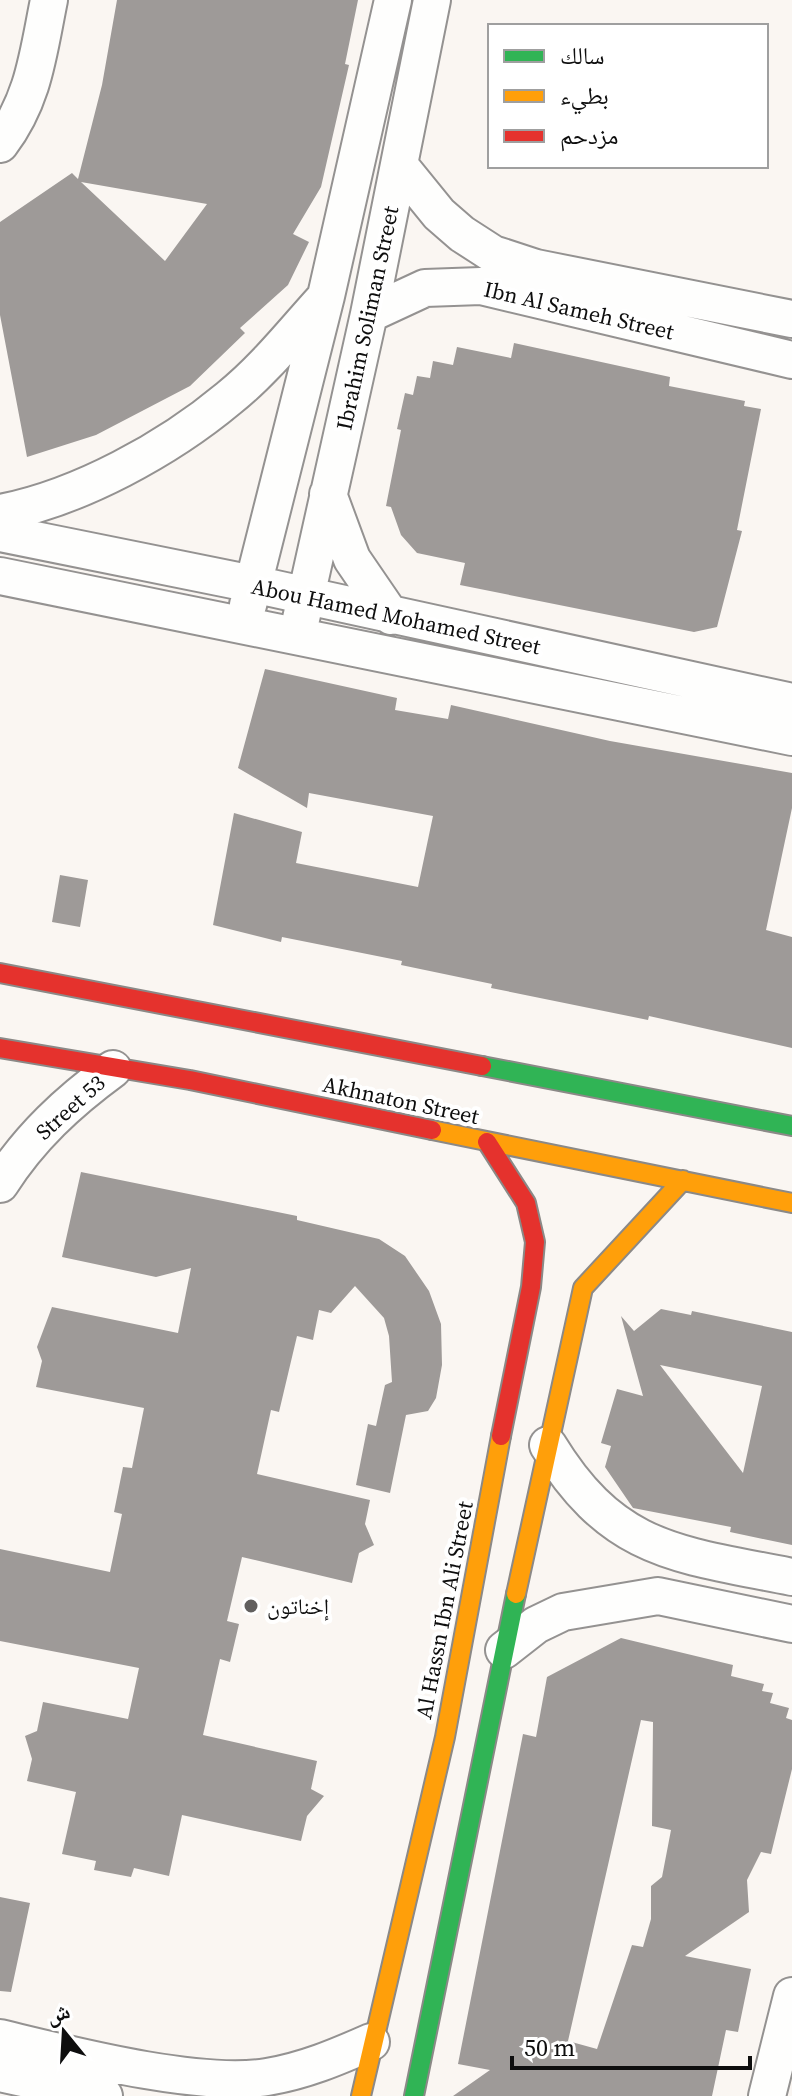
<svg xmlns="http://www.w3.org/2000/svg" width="792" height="2096" font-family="'Source Serif 4','Noto Naskh Arabic',serif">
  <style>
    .building { fill: #9e9a98; fill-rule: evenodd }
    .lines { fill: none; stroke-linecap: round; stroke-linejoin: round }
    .street-casing { stroke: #949291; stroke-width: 40 }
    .fast-casing { stroke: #8b8987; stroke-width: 22 }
    .slow-casing { stroke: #8b8987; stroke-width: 22 }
    .jam-casing { stroke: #8b8987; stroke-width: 22 }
    .street { stroke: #fefefd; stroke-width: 36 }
    .fast { stroke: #30b455; stroke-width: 18 }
    .slow { stroke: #ff9f0a; stroke-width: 18 }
    .jam { stroke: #e5322d; stroke-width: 18 }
    .poi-dot { fill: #615f5e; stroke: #fff; stroke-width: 3 }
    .labels { text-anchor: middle; stroke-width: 8; stroke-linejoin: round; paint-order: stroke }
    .street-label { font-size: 22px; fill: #0e0e0e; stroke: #fff }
    .poi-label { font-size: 22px; fill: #0e0e0e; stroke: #fff; text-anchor: start }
  </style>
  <rect width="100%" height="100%" fill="#faf6f2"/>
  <path class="building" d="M117,0h241l-13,64 4,1 -28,122 -28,47 16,8 -21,43 -48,43 5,5 -55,53 -94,49 -69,22 -27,-142v-93l72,-49 6,6 24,-94zM81,182l126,22 -42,57z
    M514,343l156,34 -1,9 76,15 -1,5 17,3 -24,121 5,1 -25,96 -23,5 -234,-47 5,-22 -48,-10 -16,-18 -10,-28 -5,-1 15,-76 -4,-1 8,-36 8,2 4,-19 13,2 3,-17 20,4 4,-18 54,11z
    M265,669l132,29 -2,12 53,9 3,-14 159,36 182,32v35l-26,122 26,7v111l-143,-32 -1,4 -157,-32 1,-4 -91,-19 1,-4 -120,-24 -1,5 -68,-17 21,-112 68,19 -6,31 122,24 15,-71 -124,-23 -2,15 -69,-40z
    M60,875l28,5 -8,47 -28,-5z
    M81,1172l216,44v4l82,19 26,17 24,35 12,33 1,41 -6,33 -8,13 -22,4 -16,78 -34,-8 12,-61 8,2 9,-41 7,-3 -3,-46 -5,-18 -29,-32 -24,27 -12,-3 -6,30 -16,-4 -18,76 -8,-2 -14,64 113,26 -5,24 9,21 -15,8 -7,30 -110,-26 -15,64 12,3 -9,38 -10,-3 -17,76 114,26 -6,28 13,7 -17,20 -6,25 -119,-26 -13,61 -35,-8 -3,9 -37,-7 2,-9 -34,-7 14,-62 -49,-11 5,-22 -7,-23 12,-5 6,-29 85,17 11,-51 -139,-27v-92l110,23 12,-58 -8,-2 9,-45 9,1 12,-60 -108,-21 6,-26 -5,-14 15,-40 126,26 13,-65 -35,9 -94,-20z
    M661,1309l30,6 1,-4 100,21v213l-62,-13 1,-5 -98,-19 -28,-41 6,-21 -10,-3 16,-54 26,7 -22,-80 13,15zM660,1365l102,21 -19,87z
    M621,1638l112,27 -2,11 33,8 -2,7 11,2 -3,10 19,5 -3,10 6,2v49l-21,85 -10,-2 -14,28 2,32 -64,44 66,13 -13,63 -12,-2 -14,66h-259l37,-26 -32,-6 65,-330 13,3 11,-60zM641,1720l12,2 -1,104 19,4 -9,47 -11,9v33l-8,28 -11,-2 -35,104 -29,-8z
    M0,1897l30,6 -19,89 -11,-1z"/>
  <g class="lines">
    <defs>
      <path id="street" d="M0,144c34,-45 38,-90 49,-144
        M400,166l39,48 23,20 31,20 43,14 256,51
        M369,314l56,-26 56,-2 311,74
        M328,494l24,65 39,57
        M0,513c79,-15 168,-64 229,-115 35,-28 64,-65 94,-98
        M0,533l253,51 539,118
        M0,576l792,161
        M248,605l78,-309 67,-296
        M301,619l68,-305 63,-314
        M0,1184c30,-47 68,-82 113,-115
        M548,1445c66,108 130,109 244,132
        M504,1650l32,-25 27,-13 95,-16 134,28
        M0,2038c71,17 197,50 267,39 37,-6 70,-20 104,-35
        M0,2073l104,23
        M767,2096l25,-100"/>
      <path id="fast" d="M482,1066l310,60
        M414,2096l102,-502"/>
      <path id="slow" d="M432,1130l360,73
        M516,1594l67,-306 100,-108
        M361,2096l84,-359 56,-301"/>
      <path id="jam" d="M0,973l482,93
        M0,1048l190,32 242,50
        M487,1142l39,61 9,39 -4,45 -30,149"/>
    </defs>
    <use href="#street" class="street-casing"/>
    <use href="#fast" class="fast-casing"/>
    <use href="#slow" class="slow-casing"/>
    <use href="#jam" class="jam-casing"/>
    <use href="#street" class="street"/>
    <use href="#fast" class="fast"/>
    <use href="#slow" class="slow"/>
    <use href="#jam" class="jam"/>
  </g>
  <circle class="poi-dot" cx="251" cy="1606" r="8"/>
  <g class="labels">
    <g class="street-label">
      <text transform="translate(579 310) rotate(13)" y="8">Ibn Al Sameh Street</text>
      <text transform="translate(367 318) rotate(-78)" y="8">Ibrahim Soliman Street</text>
      <text transform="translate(396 616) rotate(12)" y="8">Abou Hamed Mohamed Street</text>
      <text transform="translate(401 1100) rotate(12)" y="8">Akhnaton Street</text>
      <text transform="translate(70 1107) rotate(-42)" y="8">Street 53</text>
      <text transform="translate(444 1610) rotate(-79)" y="8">Al Hassn Ibn Ali Street</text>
    </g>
    <g class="poi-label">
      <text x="267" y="1614">إخناتون</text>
    </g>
  </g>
  <rect x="488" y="24" width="280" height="144" fill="#ffffff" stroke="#9f9f9f" stroke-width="2"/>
  <rect x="504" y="50" width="40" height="12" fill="#30b455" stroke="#9f9f9f" stroke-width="2"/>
  <text x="560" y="64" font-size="24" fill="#0e0e0e">سالك</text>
  <rect x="504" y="90" width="40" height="12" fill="#ff9f0a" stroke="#9f9f9f" stroke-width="2"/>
  <text x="560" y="104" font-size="24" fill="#0e0e0e">بطيء</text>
  <rect x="504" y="130" width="40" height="12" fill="#e5322d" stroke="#9f9f9f" stroke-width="2"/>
  <text x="560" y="144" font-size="24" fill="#0e0e0e">مزدحم</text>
  <g transform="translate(64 2032) rotate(342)" stroke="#ffffff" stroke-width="6" paint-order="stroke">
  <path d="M0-6L14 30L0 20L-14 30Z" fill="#0e0e0e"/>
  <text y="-12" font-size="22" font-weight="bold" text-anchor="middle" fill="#0e0e0e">ش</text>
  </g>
  <path d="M512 2056v12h238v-12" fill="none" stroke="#0e0e0e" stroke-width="4"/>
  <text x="524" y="2056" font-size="24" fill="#0e0e0e" stroke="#ffffff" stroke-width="6" paint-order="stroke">50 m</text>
</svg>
